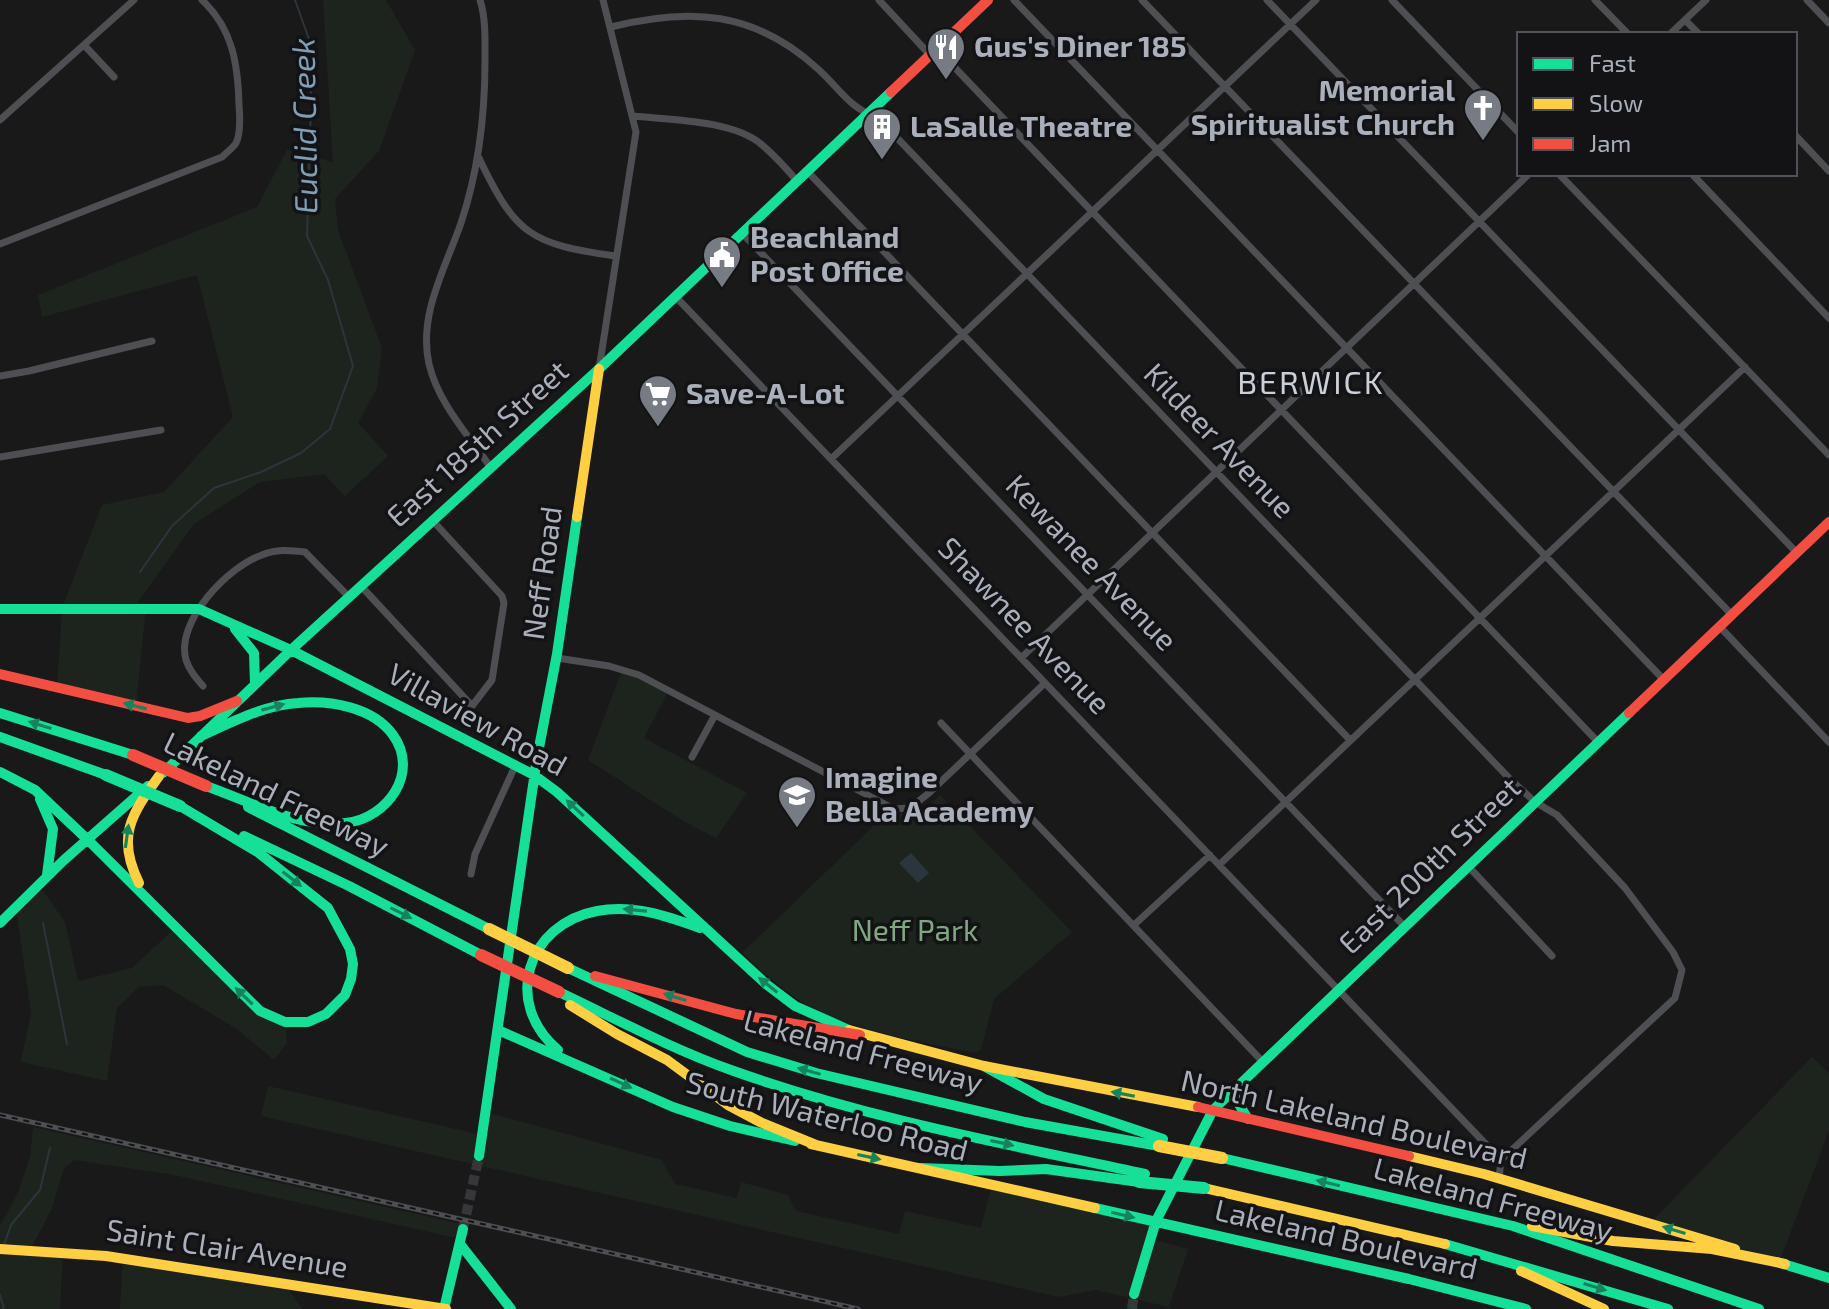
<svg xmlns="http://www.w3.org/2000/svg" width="1829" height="1309" font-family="'Exo 2',sans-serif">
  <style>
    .green { fill: #1d241e }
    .water { fill: #2b353d }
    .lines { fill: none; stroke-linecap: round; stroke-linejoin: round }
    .stream { stroke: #2b353d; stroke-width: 2 }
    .secondary-tunnel { stroke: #36373a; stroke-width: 10; stroke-dasharray: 10 5; stroke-linecap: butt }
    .street { stroke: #4d4f53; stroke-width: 7 }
    .fast { stroke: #16e098; stroke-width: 10 }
    .slow { stroke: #ffcf43; stroke-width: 10 }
    .jam { stroke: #f24e42; stroke-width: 10 }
    .rail-casing { stroke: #4d4f52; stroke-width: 5 }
    .rail { stroke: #131316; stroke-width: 2; stroke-dasharray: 6; stroke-linecap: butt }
    .fast-bridge { stroke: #16e098; stroke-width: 12 }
    .slow-bridge { stroke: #ffcf43; stroke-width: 12 }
    .jam-bridge { stroke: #f24e42; stroke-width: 12 }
    .oneway { fill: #15845e }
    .labels { text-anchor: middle; stroke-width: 7; stroke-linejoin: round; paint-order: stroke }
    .poi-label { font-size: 30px; font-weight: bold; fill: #aab0bb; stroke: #131316; text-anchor: start }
    .street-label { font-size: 30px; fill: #aab0bb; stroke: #131316 }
    .park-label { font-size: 30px; fill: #80a781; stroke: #131316 }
    .water-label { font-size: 32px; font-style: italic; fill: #7f9fb7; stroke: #131316 }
    .neighbourhood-label { font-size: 32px; letter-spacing: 2px; fill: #cbcfd7; stroke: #131316 }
  </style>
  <rect width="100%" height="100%" fill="#19191a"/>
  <path class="green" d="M323,0h63l29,50 -36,101 -44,48 3,31 44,118 -5,40 -19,35 30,33 -43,40 -21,-22 -64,8 -66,42 -59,82 11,1 -10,99 -79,-19 5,-79 40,-103 62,-13 69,-75 -36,-142 -155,42 -4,-22 219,-88 30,-57 46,12z
    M622,670l47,20 -25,48 103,55 -31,45 -33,-17 -95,-61z
    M940,795l132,137 -78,67 -13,51 -7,3c-58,-13 -123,-21 -174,-52 -21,-14 -40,-31 -58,-48l143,-138 38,-4z
    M39,885l26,37 13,59 54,-13 44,-41 53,54 56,41 2,21 -13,17 -37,-31 -74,-44 -24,2 -22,21 -10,73 -86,-19 10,-49 -15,-105z
    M1812,1057l17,16v58l-50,132 -129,-40z
    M268,1086l214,49 4,-23 176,48 13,24 62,14 4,-16 47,13 8,16 103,23 6,-23 76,17 11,-44 161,38 -5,16 40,11 -19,58 -73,-17 -37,7 -798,-181z
    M33,1127l432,98 -4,14 -287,-64 -100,-15 -10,8 -12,40 -21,41 32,3 -3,57h-60v-83l18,-33 12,-36z
    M123,1258l162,26 17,25h-182z"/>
  <path class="water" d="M911,853l18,20 -11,10 -19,-20z"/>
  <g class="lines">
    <path class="stream" d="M140,572l32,-46 42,-38 47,-16 40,-19 29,-24 23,-63 -25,-86 -21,-44 4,-131 -1,-63 -15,-42
      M43,923l24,121
      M4,1245l7,-20 29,-35 10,-42
      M0,1295l4,14"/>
    <path class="secondary-tunnel" d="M463,1229l16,-73
      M1132,1309l2,-15"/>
    <path class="street" d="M480,0c6,19 5,41 5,61 0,56 -6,108 -24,162 -16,46 -43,92 -32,141 9,39 40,72 62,104
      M879,0l51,55
      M1014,0l650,680
      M1142,0l590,615
      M1267,0l530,553
      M1392,0l127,133
      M1595,0l33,34
      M1807,0l22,23
      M1685,20l14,14
      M611,27c79,-20 144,-16 207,42 24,22 29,37 61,50l630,659 26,24 22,13 68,73 48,64 9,18 -7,28 -174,162
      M1670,34l36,-34
      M85,46l29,31
      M937,49l661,693
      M633,116c38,4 99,4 128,28 13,11 25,24 36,37
      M0,120l134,-120
      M1795,135l34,36
      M479,158c37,78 53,86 136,98
      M807,171l543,569
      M1559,174l270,281
      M1692,174l137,144
      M742,233l662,693
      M0,244l222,-87c4,-4 11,-9 14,-14 5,-10 4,-26 3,-38 -1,-40 -6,-76 -37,-105
      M675,296l826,864 -2,18
      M599,369l37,-237 -33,-132
      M0,376l29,-5 123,-30
      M0,457l161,-27
      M831,459l485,-459
      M361,586l111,120 20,-26 12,-77 -2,-7 -69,-75
      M1720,627l109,115
      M557,658l52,8 30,9 255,134 16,-1 19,-15 116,-110
      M1021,658l508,-484
      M203,686c-7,-8 -14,-16 -17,-26 -11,-39 43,-94 76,-105 14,-6 28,-5 43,-3l44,45
      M941,723l321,338
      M692,757l23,-42
      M1219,865l526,-498
      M1468,866l84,90
      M471,874l4,-20 41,-90
      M1134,925l76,-70"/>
    <path class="fast" d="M0,609h199l92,41 243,125 23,17 209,192 29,22 54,24
      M235,629l19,24 1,31
      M0,713l133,42
      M201,736c31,-14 63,-31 97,-33 32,-3 75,4 95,32 27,37 -5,83 -47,88 -47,6 -97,-22 -140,-37
      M0,737l106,38
      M0,772l35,18 53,50
      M163,773l128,-123 308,-281 292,-277
      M40,799l13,30 -6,46
      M248,807l241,122
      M244,836l105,50 132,69
      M88,840l172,171 25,11h23l18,-8 19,-19 6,-16 2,-15 -3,-15 -22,-41 -69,-55 -79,-47
      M0,923l64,-63 84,-74
      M568,968l179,84 69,21 209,49 134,24
      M559,992c57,27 113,57 172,78 134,48 275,74 414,104
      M498,1030l175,77 57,19 65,15
      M558,1050c-56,-47 -31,-126 39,-139 36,-7 70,5 103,17
      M984,1066l60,33 119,40
      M1237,1086l3,20 8,13
      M479,1156l58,-398 20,-104 20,-137
      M1222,1158l291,68 246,83
      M920,1168l80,3 46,-2 93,13
      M1095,1208l314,71 117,30
      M460,1244l51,65
      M1445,1244l223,65
      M1777,1262l52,16
      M1134,1294l22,-73 57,-111 416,-397
      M444,1309l19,-80"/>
    <path class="slow" d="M577,517l22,-148
      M139,883c-23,-46 -8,-68 20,-107
      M570,1005l47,29 50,26 61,45 32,17 56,23
      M849,1030l135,36 214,41
      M811,1144l284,64
      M1409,1156l75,18 251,75
      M1204,1188l241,56
      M1532,1226l81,15 99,8 73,15
      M0,1249l106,7 340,53
      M1521,1271l83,38"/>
    <path class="jam" d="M891,92l97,-92
      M0,674l188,44 12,-2 37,-15
      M1629,713l200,-191
      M595,976l141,38 124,21
      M1198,1107l211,49"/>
    <defs>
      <path id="rail" d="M0,1115l858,194"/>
    </defs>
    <use href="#rail" class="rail-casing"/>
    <use href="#rail" class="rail"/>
    <path class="fast-bridge" d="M106,775l74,31
      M1139,1182l65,6"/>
    <path class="slow-bridge" d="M489,929l79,39
      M1159,1146l63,12"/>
    <path class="jam-bridge" d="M133,755l73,31
      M481,955l78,37"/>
  </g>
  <defs><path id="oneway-solid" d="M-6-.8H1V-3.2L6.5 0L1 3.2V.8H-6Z" transform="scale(2)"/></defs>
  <g class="oneway">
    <use href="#oneway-solid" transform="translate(135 706) rotate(-166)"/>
    <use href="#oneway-solid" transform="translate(273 707) rotate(-15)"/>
    <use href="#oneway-solid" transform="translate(40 725) rotate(-163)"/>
    <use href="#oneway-solid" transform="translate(575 808) rotate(-137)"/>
    <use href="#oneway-solid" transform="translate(127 836) rotate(-82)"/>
    <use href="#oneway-solid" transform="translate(292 879) rotate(38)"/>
    <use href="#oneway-solid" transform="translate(635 910) rotate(-175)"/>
    <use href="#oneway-solid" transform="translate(401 913) rotate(27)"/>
    <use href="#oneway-solid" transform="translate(768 985) rotate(-141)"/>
    <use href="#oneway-solid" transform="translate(244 996) rotate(-136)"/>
    <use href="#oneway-solid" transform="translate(675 997) rotate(-163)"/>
    <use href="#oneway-solid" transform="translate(809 1071) rotate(-164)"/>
    <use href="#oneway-solid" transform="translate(621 1083) rotate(25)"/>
    <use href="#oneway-solid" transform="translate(1123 1094) rotate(-169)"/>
    <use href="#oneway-solid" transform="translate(1002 1143) rotate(12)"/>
    <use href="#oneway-solid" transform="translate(869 1157) rotate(12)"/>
    <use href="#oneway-solid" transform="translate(1328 1183) rotate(-167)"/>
    <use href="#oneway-solid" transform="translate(1123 1215) rotate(13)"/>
    <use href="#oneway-solid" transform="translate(1674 1230) rotate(-163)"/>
    <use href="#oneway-solid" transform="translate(1595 1287) rotate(17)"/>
  </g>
  <defs>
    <symbol id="restaurant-pin" viewBox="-11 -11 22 30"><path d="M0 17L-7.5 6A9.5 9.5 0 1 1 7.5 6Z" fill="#777b83" stroke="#131316"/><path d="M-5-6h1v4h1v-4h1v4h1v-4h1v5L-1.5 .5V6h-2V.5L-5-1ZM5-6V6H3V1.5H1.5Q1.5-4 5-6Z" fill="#fff"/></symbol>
    <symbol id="church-pin" viewBox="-11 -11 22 30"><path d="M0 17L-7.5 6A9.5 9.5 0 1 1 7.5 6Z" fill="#777b83" stroke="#131316"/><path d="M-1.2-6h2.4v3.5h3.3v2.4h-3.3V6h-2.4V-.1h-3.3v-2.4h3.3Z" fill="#fff"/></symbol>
    <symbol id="building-pin" viewBox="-11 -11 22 30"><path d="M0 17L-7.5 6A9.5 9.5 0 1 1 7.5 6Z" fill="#777b83" stroke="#131316"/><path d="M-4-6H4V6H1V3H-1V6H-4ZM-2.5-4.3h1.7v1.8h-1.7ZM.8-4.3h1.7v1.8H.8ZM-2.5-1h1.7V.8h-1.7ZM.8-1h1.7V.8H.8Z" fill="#fff"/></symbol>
    <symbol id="civic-pin" viewBox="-11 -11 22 30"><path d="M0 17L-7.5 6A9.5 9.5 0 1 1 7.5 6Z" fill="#777b83" stroke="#131316"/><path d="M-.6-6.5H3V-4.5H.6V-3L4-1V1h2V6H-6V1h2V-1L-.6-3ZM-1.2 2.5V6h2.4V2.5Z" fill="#fff"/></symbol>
    <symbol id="supermarket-pin" viewBox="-11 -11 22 30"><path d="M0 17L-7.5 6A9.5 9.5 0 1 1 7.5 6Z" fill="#777b83" stroke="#131316"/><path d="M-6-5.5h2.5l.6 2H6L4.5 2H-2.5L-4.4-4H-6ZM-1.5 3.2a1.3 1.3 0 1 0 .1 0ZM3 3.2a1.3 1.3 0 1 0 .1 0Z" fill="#fff"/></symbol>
    <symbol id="school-pin" viewBox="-11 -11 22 30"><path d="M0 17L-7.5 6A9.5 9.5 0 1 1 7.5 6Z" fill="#777b83" stroke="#131316"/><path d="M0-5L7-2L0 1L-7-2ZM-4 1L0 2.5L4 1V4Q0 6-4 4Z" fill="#fff"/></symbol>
  </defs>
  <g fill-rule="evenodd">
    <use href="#restaurant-pin" x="924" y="25" width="44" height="60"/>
    <use href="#church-pin" x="1461" y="86" width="44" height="60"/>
    <use href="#building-pin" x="860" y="105" width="44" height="60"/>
    <use href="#civic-pin" x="700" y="233" width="44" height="60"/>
    <use href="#supermarket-pin" x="636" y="372" width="44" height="60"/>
    <use href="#school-pin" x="775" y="773" width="44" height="60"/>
  </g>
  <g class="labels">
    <g class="poi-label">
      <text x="974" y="57">Gus's Diner 185</text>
      <text x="1455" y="101" text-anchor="end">Memorial<tspan x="1455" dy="34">Spiritualist Church</tspan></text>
      <text x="910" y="137">LaSalle Theatre</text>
      <text x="750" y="248">Beachland<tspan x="750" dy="34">Post Office</tspan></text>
      <text x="686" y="404">Save-A-Lot</text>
      <text x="825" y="788">Imagine<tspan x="825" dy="34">Bella Academy</tspan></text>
    </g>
    <g class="street-label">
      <text transform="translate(1219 441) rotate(46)" y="10">Kildeer Avenue</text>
      <text transform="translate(478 444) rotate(-42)" y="10">East 185th Street</text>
      <text transform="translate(1091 563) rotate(46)" y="10">Kewanee Avenue</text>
      <text transform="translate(543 573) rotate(-82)" y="10">Neff Road</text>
      <text transform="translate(1024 626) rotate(46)" y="10">Shawnee Avenue</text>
      <text transform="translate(477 720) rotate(29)" y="10">Villaview Road</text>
      <text transform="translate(276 795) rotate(26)" y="10">Lakeland Freeway</text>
      <text transform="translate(1430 866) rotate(-44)" y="10">East 200th Street</text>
      <text transform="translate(863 1052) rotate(15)" y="10">Lakeland Freeway</text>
      <text transform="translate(827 1117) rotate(14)" y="10">South Waterloo Road</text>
      <text transform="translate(1354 1120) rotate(13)" y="10">North Lakeland Boulevard</text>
      <text transform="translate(1493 1200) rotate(15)" y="10">Lakeland Freeway</text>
      <text transform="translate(1346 1240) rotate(13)" y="10">Lakeland Boulevard</text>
      <text transform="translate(227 1249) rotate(9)" y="10">Saint Clair Avenue</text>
    </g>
    <g class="park-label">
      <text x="915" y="941">Neff Park</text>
    </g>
    <g class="water-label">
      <text transform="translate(305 126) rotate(-91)" y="11">Euclid Creek</text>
    </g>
    <g class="neighbourhood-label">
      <text x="1311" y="394">BERWICK</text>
    </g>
  </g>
  <rect x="1517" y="32" width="280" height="144" fill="#131316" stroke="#4f5258" stroke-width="2"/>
  <rect x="1533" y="58" width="40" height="12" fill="#16e098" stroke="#4f5258" stroke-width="2"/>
  <text x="1589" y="72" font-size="24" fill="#aab0bb">Fast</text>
  <rect x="1533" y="98" width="40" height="12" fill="#ffcf43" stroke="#4f5258" stroke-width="2"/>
  <text x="1589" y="112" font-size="24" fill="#aab0bb">Slow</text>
  <rect x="1533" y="138" width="40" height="12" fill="#f24e42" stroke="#4f5258" stroke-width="2"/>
  <text x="1589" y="152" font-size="24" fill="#aab0bb">Jam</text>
</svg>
